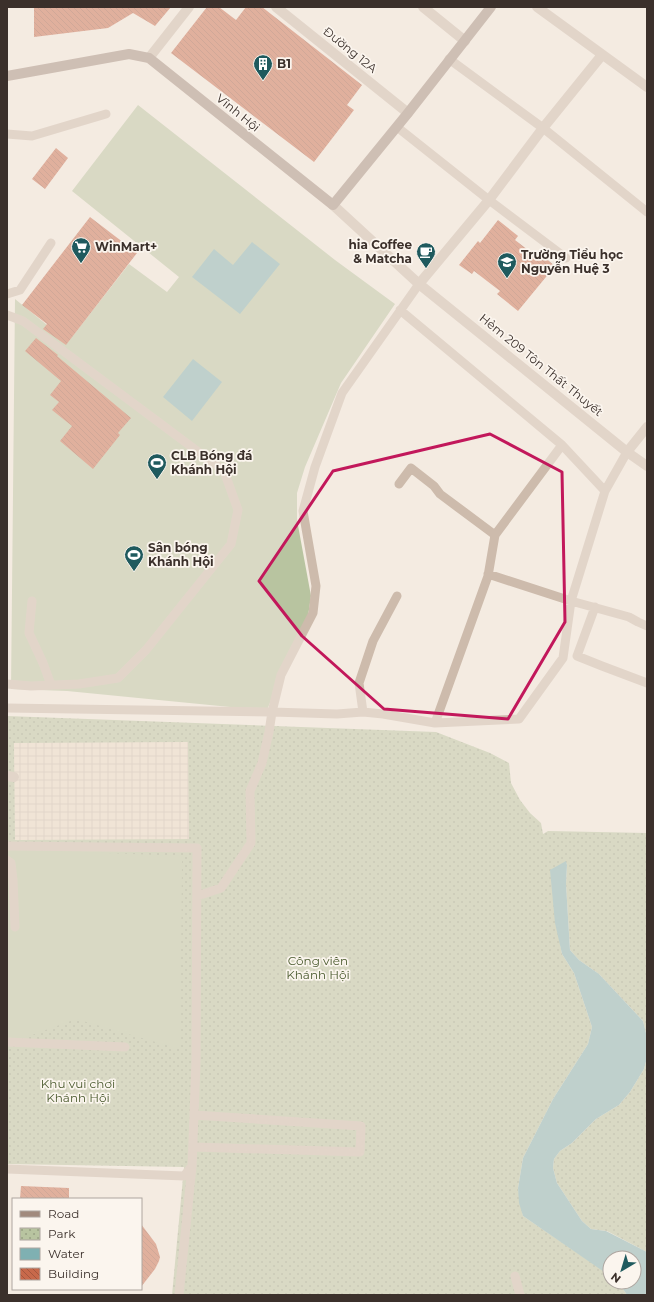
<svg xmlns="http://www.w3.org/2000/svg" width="654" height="1302" font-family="Montserrat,sans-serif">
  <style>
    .park { fill: url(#park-dots) }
    .garden { fill: #b8c4a0 }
    .plaza { fill: url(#plaza-grid) }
    .water { fill: #7fb0b2 }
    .building { fill: url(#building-back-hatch) }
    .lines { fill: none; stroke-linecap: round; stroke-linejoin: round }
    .lane { stroke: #cdbbac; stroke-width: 9 }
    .street { stroke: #cdbbac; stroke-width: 10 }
    .secondary { stroke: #a18a7d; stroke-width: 10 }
    .marked { fill: none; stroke: #c2185b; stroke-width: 3; stroke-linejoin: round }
    .labels { text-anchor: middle; stroke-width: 3.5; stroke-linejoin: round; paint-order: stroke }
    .street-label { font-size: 12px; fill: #3b302b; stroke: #fbf5ee }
    .poi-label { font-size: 12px; font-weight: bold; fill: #3b302b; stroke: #fbf5ee; text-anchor: start }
    .park-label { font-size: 12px; fill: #4a5a2e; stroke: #fbf5ee }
  </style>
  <defs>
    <pattern id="park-dots" width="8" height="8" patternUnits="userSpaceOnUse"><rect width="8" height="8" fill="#b8c4a0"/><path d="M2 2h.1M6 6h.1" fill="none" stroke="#97a083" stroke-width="1.8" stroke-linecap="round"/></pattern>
    <pattern id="plaza-grid" width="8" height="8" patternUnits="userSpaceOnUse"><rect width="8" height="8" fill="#ecdcc8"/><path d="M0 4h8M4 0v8" fill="none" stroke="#cbbdac"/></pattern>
    <pattern id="building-back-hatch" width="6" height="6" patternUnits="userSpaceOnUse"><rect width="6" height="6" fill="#c8694b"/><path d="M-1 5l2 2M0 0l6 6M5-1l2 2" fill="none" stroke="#a4573f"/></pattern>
  </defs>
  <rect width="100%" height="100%" fill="#f4ebe1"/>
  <path class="park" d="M7,716l429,16 54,21 19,10 2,20 9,17 10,13 11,10 2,11 5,-3 99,2v204l-4,-16 -44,-47 -20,-14 -9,-10 -4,-66 1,-19 -1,-3 -6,82 2,10 12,19 18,54 -4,17 -35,55 -30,59 -5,30 5,28 84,57 3,3v6h7l4,4 6,9h-455l12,-128 -177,-3z
    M647,1058v194l-40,-21 -16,-2 -9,-8 -25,-38 -4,-15 1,-9 6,-8 12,-8 24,-24 23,-14 11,-13 14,-23z"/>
  <path class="garden" d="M138,105l197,155 60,44 -54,79 -36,84 -8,26v27l14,76 -4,27 -21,41 -19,46h-33l-4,-3 -163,-16 -56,-2 4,-390 53,43 61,-78 38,28 12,-15 -107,-86z
    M7,849l175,7 -2,193 -104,-30 -69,25z"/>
  <path class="plaza" d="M188,742l1,97 -174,1 -1,-97z"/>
  <path class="water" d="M252,242l28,22 -40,50 -48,-37 22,-28 19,16z
    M193,359l29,23 -30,39 -29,-24z
    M566,861l1,4 -1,19 4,66 9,10 20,14 44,47 4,16v21l-3,11 -14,23 -11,13 -23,14 -24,24 -12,8 -6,8 -1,9 4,15 25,38 9,8 15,2 41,21v43h-20l-6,-9 -4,-4h17v-24h-24v18l-87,-60 -4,-13 -1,-15 5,-30 30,-59 35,-55 4,-17 -18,-54 -12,-19 -7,-31 -5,-53z"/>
  <path class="building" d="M34,7h137l-16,19 -22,-13 -25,15 -74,9z
    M207,7h12l17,13 10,-13h16l100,78 -15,20 7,5 -40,52 -143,-109z
    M56,148l12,10 -23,31 -13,-10z
    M90,217l47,36 -71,92 -23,-16 4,-5 -25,-19z
    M498,220l20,16 -3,4 26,20 3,-3 11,9 -37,45 -21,-17 3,-3 -26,-20 -2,3 -13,-9 19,-24 2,2z
    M36,338l22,17 -1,1 74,62 -13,15 2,2 -27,34 -33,-28 12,-15 -20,-16 7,-8 -9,-7 11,-14 -36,-30z
    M21,1186l48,2v11h-49z
    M141,1224l15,20 4,13 -1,4 -4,8 -14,18z"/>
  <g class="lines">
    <path class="lane" d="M449,59l94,69 104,84
      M397,127l92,73 77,58
      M7,134l25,2 74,-22
      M7,294l13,-4 31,-47
      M400,310l162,135 43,46
      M7,315l16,6 201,150 14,39 -7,34 -85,106 -28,28 -39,6 -48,2 -24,-2
      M399,484l12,-16 23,18 6,8 55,41
      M488,574l83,27 58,16 9,5 9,4
      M32,601l-3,32 14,30 8,22
      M595,607l-18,49 25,10 45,17
      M7,708l265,4 65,2 26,-2 20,2 52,9 84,-4 44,-61 8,-57 34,-110 22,-39
      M363,712l-4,-29 14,-42 24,-45
      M435,723l53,-147 7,-41 67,-90
      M7,846l190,2 -1,215 -4,103 -13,129
      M7,860l4,3 2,17 2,47
      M197,896l24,-8 30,-45 -1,-52 12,-28 7,-31 3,-20 9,-37 32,-62 3,-27 -13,-75 12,-44 27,-74 77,-109
      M7,1042l118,5
      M193,1147l167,5 1,-26 -167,-11
      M7,1169l177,7 8,-10
      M515,1276l5,19"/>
    <path class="street" d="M276,7l132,106
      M423,7l42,34
      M537,7l110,80
      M149,58l40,-51
      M333,205l86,79 208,168 20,14
      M419,284l70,-84 54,-72 59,-73
      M627,452l20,-25
      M7,776l7,1"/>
    <path class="secondary" d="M7,76l122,-22 20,4 184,147 75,-92 83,-106"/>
  </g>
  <path d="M0 0H654V1302H0ZM490,434l72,38 3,150 -57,97 -124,-10 -82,-73 -43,-55 74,-110z" fill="#f4ebe1" fill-opacity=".55" fill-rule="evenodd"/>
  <path class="marked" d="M490,434l72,38 3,150 -57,97 -124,-10 -82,-73 -43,-55 74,-110z"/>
  <defs>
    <symbol id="building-pin" viewBox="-11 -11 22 30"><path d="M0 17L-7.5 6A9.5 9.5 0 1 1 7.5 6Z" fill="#1f5a5e" stroke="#fbf5ee"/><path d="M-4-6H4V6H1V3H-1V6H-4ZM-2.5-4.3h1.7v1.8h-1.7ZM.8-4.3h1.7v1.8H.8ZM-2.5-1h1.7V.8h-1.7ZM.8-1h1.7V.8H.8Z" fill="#fff"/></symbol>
    <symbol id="supermarket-pin" viewBox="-11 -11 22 30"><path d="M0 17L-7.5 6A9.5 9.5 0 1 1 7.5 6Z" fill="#1f5a5e" stroke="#fbf5ee"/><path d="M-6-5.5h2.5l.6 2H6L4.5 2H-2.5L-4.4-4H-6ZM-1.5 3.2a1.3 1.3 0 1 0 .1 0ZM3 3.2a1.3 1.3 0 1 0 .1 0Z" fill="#fff"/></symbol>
    <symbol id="cafe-pin" viewBox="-11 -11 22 30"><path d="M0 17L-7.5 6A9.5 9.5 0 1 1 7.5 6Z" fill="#1f5a5e" stroke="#fbf5ee"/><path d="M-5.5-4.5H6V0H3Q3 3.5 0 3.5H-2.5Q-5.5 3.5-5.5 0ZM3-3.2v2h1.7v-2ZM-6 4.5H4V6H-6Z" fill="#fff"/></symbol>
    <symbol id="school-pin" viewBox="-11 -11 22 30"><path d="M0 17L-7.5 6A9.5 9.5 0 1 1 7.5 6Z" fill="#1f5a5e" stroke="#fbf5ee"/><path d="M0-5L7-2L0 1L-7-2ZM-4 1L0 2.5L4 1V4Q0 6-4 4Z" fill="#fff"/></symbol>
    <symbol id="stadium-pin" viewBox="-11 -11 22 30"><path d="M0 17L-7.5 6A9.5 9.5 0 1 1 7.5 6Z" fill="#1f5a5e" stroke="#fbf5ee"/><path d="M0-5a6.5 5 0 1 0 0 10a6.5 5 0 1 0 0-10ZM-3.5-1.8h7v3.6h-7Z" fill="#fff"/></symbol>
  </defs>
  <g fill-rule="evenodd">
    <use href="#building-pin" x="252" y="53" width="22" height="30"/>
    <use href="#supermarket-pin" x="70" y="236" width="22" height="30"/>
    <use href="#cafe-pin" x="415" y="241" width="22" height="30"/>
    <use href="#school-pin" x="496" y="251" width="22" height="30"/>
    <use href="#stadium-pin" x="146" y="452" width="22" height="30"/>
    <use href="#stadium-pin" x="123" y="544" width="22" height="30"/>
  </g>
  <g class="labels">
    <g class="street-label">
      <text transform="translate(350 50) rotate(39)" y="4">Đường 12A</text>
      <text transform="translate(238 113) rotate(39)" y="4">Vĩnh Hội</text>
      <text transform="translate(541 365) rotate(39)" y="4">Hẻm 209 Tôn Thất Thuyết</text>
    </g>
    <g class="poi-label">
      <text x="277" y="68">B1</text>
      <text x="412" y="249" text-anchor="end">hia Coffee<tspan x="412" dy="14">&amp; Matcha</tspan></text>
      <text x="95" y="251">WinMart+</text>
      <text x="521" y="259">Trường Tiểu học<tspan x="521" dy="14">Nguyễn Huệ 3</tspan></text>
      <text x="171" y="460">CLB Bóng đá<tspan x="171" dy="14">Khánh Hội</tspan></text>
      <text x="148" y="552">Sân bóng<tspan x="148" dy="14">Khánh Hội</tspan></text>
    </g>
    <g class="park-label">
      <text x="318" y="965">Công viên<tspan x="318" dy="14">Khánh Hội</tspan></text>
      <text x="78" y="1088">Khu vui chơi<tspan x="78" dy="14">Khánh Hội</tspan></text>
    </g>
  </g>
  <rect width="654" height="1302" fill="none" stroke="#3b302b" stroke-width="16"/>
  <rect x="12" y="1198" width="130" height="92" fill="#fbf5ee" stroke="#aea6a0"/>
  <rect x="20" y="1211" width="20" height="6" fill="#a18a7d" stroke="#aea6a0"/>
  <text x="48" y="1218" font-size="12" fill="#3b302b">Road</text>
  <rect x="20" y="1228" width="20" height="12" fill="url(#park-dots)" stroke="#aea6a0"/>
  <text x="48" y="1238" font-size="12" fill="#3b302b">Park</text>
  <rect x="20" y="1248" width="20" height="12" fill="#7fb0b2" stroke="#aea6a0"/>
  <text x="48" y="1258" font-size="12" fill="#3b302b">Water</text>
  <rect x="20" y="1268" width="20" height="12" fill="url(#building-back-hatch)" stroke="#aea6a0"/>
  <text x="48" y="1278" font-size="12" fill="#3b302b">Building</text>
  <g transform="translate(622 1270) rotate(218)"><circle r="19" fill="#fbf5ee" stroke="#aea6a0"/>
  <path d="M0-3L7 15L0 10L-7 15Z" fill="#1f5a5e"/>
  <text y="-6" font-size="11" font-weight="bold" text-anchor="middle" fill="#3b302b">N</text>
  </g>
</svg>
